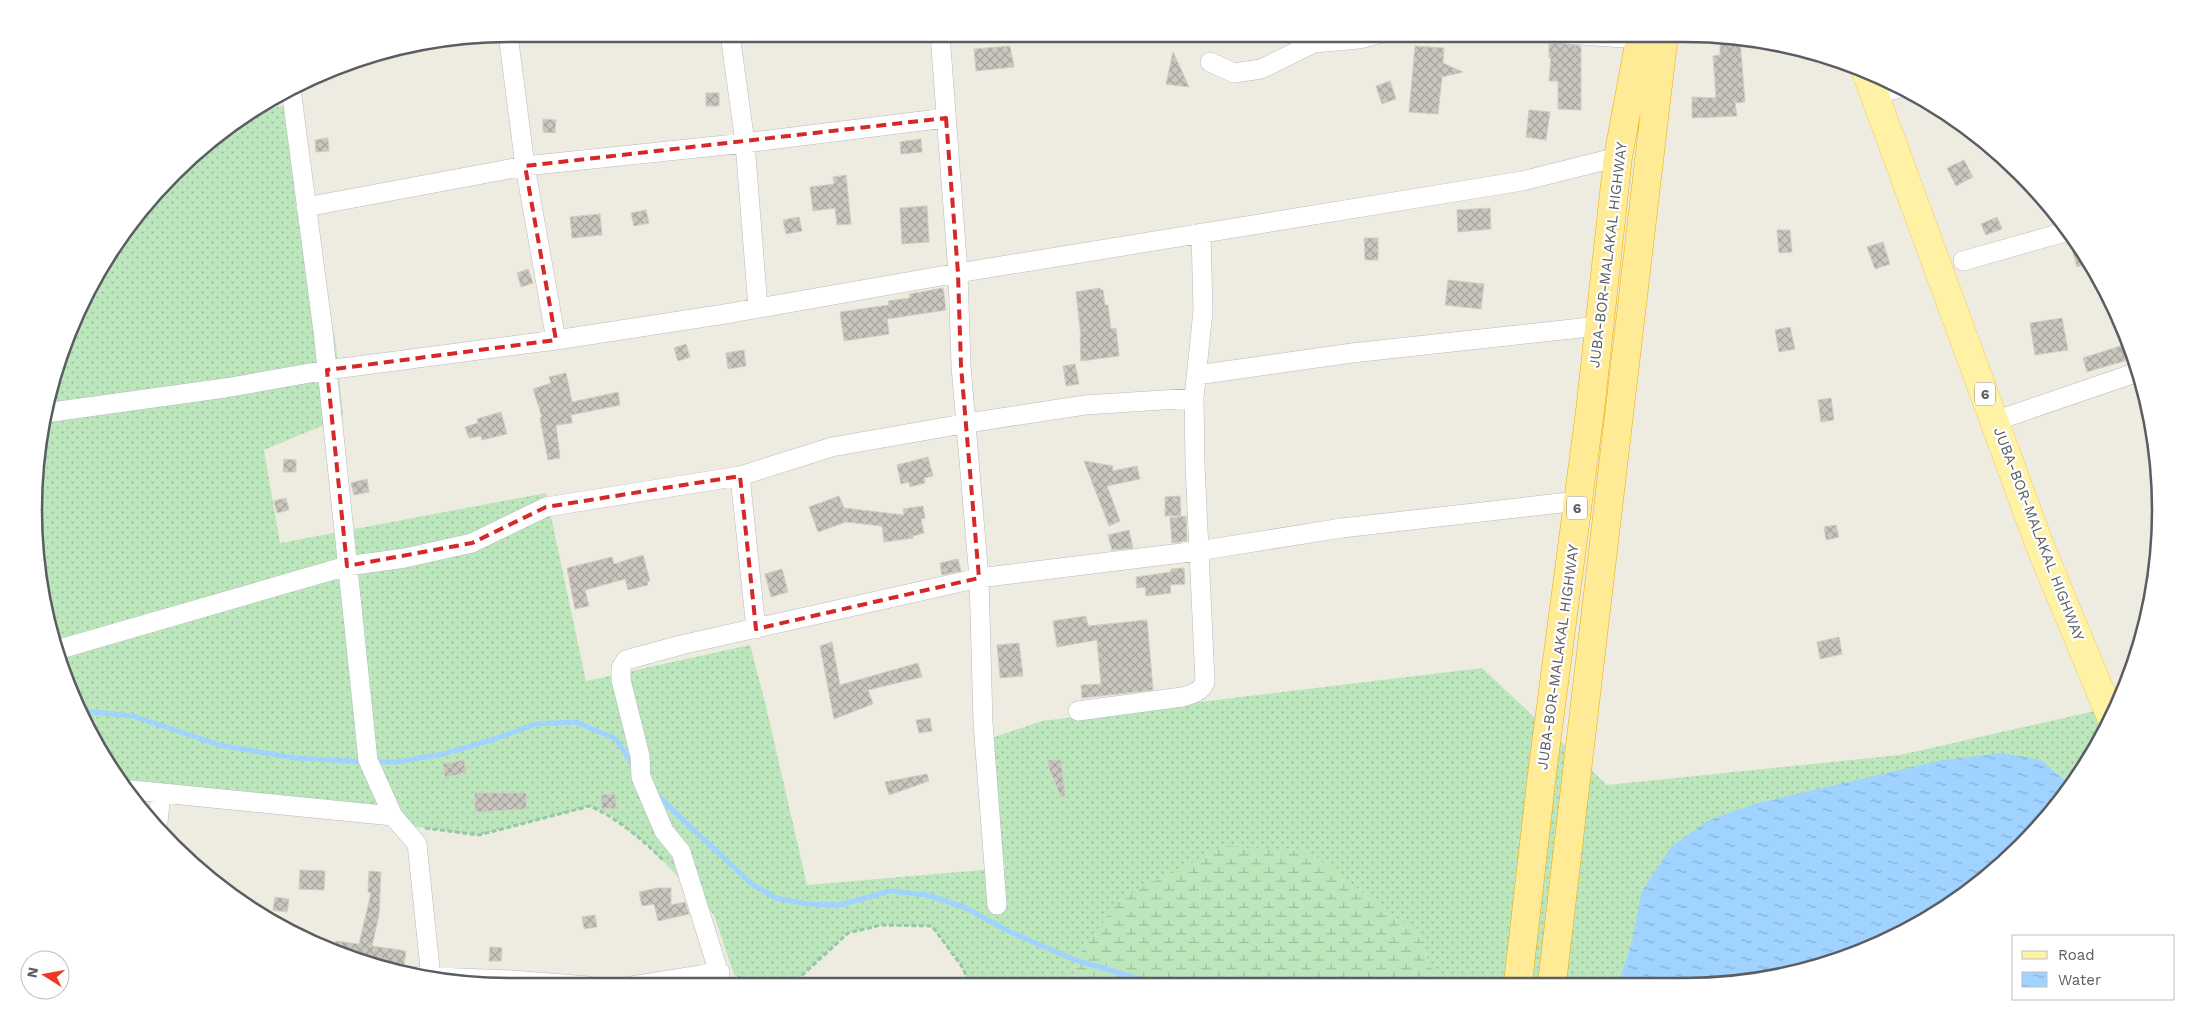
<svg xmlns="http://www.w3.org/2000/svg" width="2195" height="1020" font-family="'Work Sans',sans-serif">
  <style>
    .grass { fill: url(#grass-dots) }
    .wetland { fill: url(#wetland-marsh) }
    .water { fill: url(#water-ripples) }
    .lines { fill: none; stroke-linecap: round; stroke-linejoin: round }
    .stream { stroke: #a0d3ff; stroke-width: 5 }
    .building { fill: url(#building-cross-hatch); stroke: #d3cdc0 }
    .minor-casing { stroke: #b7babf; stroke-width: 20 }
    .primary-casing { stroke: #f7cc51; stroke-width: 29 }
    .trunk-casing { stroke: #efaa00; stroke-width: 29 }
    .path { stroke: #95c8a4; stroke-width: 3; stroke-dasharray: 5 2.5; stroke-linecap: butt }
    .minor { stroke: #fff; stroke-width: 19 }
    .primary { stroke: #fff2a5; stroke-width: 28 }
    .trunk { stroke: #ffea96; stroke-width: 28 }
    .marked { fill: none; stroke: #d62828; stroke-width: 4; stroke-dasharray: 10 6; stroke-linejoin: round }
    .labels { text-anchor: middle; stroke-width: 4.5; stroke-linejoin: round; paint-order: stroke }
    .shield { fill: #fff; stroke: #8c8e92; stroke-width: 1 }
    .shield-label { font-size: 14px; font-weight: bold; fill: #5a5e63 }
    .street-label { font-size: 15px; fill: #5a5e63; stroke: #fff }
    .rim { fill: none; stroke: #5a5e63; stroke-width: 2.5 }
  </style>
  <defs>
    <pattern id="grass-dots" width="8" height="8" patternUnits="userSpaceOnUse" patternTransform="scale(1.25)"><rect width="8" height="8" fill="#bce7bd"/><path d="M2 2h.1M6 6h.1" fill="none" stroke="#9cbe9d" stroke-width="1.8" stroke-linecap="round"/></pattern>
    <pattern id="wetland-marsh" width="20" height="14" patternUnits="userSpaceOnUse" patternTransform="scale(1.25)"><rect width="20" height="14" fill="#bce7bd"/><path d="M1 5h8M5 5V1M11 12h8M15 12V8" fill="none" stroke="#9cbe9d"/></pattern>
    <pattern id="water-ripples" width="26" height="14" patternUnits="userSpaceOnUse" patternTransform="scale(1.25)"><rect width="26" height="14" fill="#a0d3ff"/><path d="M2 4q2-2 4 0t4 0M15 11q2-2 4 0t4 0" fill="none" stroke="#85aed2"/></pattern>
    <pattern id="building-cross-hatch" width="8" height="8" patternUnits="userSpaceOnUse" patternTransform="scale(1.25)"><rect width="8" height="8" fill="#c9c6bf"/><path d="M0 0l8 8M0 8l8-8" fill="none" stroke="#a6a49f"/></pattern>
  </defs>
  <rect width="100%" height="100%" fill="#eeebe1"/>
  <path class="grass" d="M288,105l48,240 7,72 -79,33 16,93 266,-50 40,188 164,-36 15,57 42,183 198,-17 -23,-127 60,-20 440,-53 125,117 293,-30 217,-49 -46,79 -30,-25 -194,24 -89,19 -126,138 -14,42h-181l-20,-50 -342,27 -1,24 -103,1 -10,-20 -29,-39 -51,-1 -33,8 -49,45 -42,7 -23,-10 -20,-60 -66,-70 -35,-28 -23,-11 -111,29 -347,-45 -35,-42 -54,-145 -9,-93 9,-93 54,-145 99,-120 56,-40z"/>
  <path class="wetland" d="M1224,846l85,6 108,81 20,50 -363,1 1,-24 45,-61z"/>
  <path class="water" d="M2002,753l39,7 30,25 -8,15 -88,88 -107,62 -121,32 -129,1 14,-42 10,-50 30,-45 37,-26 49,-17 185,-43z"/>
  <g class="lines">
    <path class="stream" d="M84,711l49,5 86,29 76,13 71,4
      M374,762h22l47,-8 52,-15 40,-15 41,-2 40,17 18,28
      M654,791l31,31 68,63 23,13 31,6 33,1 50,-14 37,4 37,12 46,25 65,28 82,24"/>
  </g>
  <path class="building" d="M1720,37l20,2 5,63 -10,1 2,13 -45,2v-21l24,1 -3,-42 7,-1z
    M1559,43l22,3v64l-23,-1v-28h-9l2,-23h-2v-14z
    M1010,46l4,21 -38,4 -2,-22z
    M1415,46l29,2 -1,15 20,9 -21,5 -4,37 -29,-2z
    M1173,52l16,35 -23,-3z
    M1390,81l6,18 -14,5 -6,-18z
    M706,93h13v13h-13z
    M1529,110l21,2 -4,28 -20,-3z
    M543,119l13,1 -1,13 -12,-1z
    M328,138l1,13 -13,1 -1,-12z
    M921,139l1,13 -21,2 -1,-12z
    M1964,160l9,17 -17,9 -9,-18z
    M846,175l5,49 -14,1 -2,-17 -22,3 -3,-24 24,-3 -1,-7z
    M927,206l2,36 -27,2 -2,-36z
    M1490,208l1,21 -33,3 -1,-22z
    M646,210l3,13 -15,3 -3,-13z
    M600,214l2,21 -30,3 -2,-21z
    M799,217l3,14 -16,3 -3,-14z
    M1997,217l5,12 -16,6 -5,-11z
    M1777,230h13l2,22 -13,1z
    M1364,238h14v22h-13z
    M2076,239l14,24 -13,4 -7,-25z
    M1883,242l7,22 -15,5 -8,-22z
    M528,269l5,14 -12,4 -4,-14z
    M1448,280l36,4 -3,25 -36,-4z
    M943,288l3,22 -59,9 2,15 -45,7 -4,-29 49,-7 -1,-4 22,-3 -1,-4z
    M1100,288v2h3l2,15h3l3,24 5,-1 3,28 -38,5 -1,-24h1l-5,-45z
    M2062,318l6,32 -33,5 -5,-32z
    M1790,327l5,22 -16,3 -4,-22z
    M2130,343l4,15 -47,14 -4,-14z
    M686,344l4,13 -12,4 -4,-13z
    M744,350l2,16 -18,3 -2,-16z
    M1075,364l4,20 -13,2 -3,-20z
    M566,373l6,29 46,-10 2,13 -49,10 1,8 -16,2 4,33 -12,2 -8,-42 2,-1 -9,-28 18,-6 -2,-6z
    M1831,398l3,22 -13,2 -3,-22z
    M501,412l6,22 -25,6 -1,-4 -12,2 -4,-11 13,-4 -1,-4z
    M928,457l5,19 -9,2 1,5 -15,4 -1,-5 -8,2 -4,-19z
    M284,459l12,1v12h-13z
    M1084,461l29,5 -1,5 25,-5 3,13 -33,7 13,35 -11,5z
    M367,479l2,13 -15,3 -3,-12z
    M839,496l5,12 60,7 -1,-6 20,-3 2,12 -4,1 3,14 -11,3v2l-29,4 -2,-16 -36,-4 -28,10 -9,-25z
    M1180,496l1,20h-16v-19z
    M286,498l3,12 -12,3 -3,-12z
    M1186,516l1,25 -15,2 -2,-25z
    M1836,525l3,12 -13,3 -2,-13z
    M1129,530l4,18 -21,2 -4,-15z
    M643,555l7,26 -3,1 1,3 -20,5 -3,-11 -40,11 4,16 -14,3 -8,-41 45,-11 2,7z
    M958,559l3,12 -19,4 -2,-12z
    M1184,568l1,16 -15,1 1,8 -25,3 -1,-9 -8,1 -1,-11 35,-5v-3z
    M782,569l6,23 -17,5 -6,-23z
    M1086,616l2,10 59,-6 6,70 -71,8 -1,-13 20,-1 -4,-44 -40,7 -4,-26z
    M1839,637l3,17 -22,5 -3,-17z
    M832,642l8,43 78,-22 4,14 -54,13 5,14 -39,15 -14,-73z
    M1019,643l4,33 -23,2 -3,-33z
    M930,718l2,13 -13,2 -3,-13z
    M464,760l2,13 -21,4 -2,-13z
    M1048,760h13l4,36 -4,1 -12,-29z
    M927,774l2,7 -40,14 -4,-13z
    M475,793h51v16l-51,3z
    M615,794l1,14 -14,1 -1,-14z
    M300,870l25,1 -1,19 -25,-1z
    M369,871l12,1 -2,43 -7,31 34,5 -2,14 -70,-13 2,-11 23,3 12,-51 -3,-1z
    M657,888h14v17l14,-3 4,12 -31,7 -4,-17 -12,2 -3,-14z
    M275,897l14,2 -2,13 -14,-2z
    M595,915l2,12 -13,2 -2,-12z
    M490,947l12,1 -1,13h-12z"/>
  <g class="lines">
    <defs>
      <path id="minor" d="M508,34l17,132 31,174
        M730,34l15,109 13,165
        M940,34l18,239 3,93 18,212 4,145 14,182
        M1293,34l21,9
        M1566,34l74,5
        M1210,62l24,11 27,-4 53,-26 45,-4 19,-5
        M291,89l32,242 45,429 25,56
        M1874,94l27,-6
        M306,207l219,-41 220,-23 201,-25
        M1963,261l106,-30
        M1197,375l155,-22 247,-27
        M45,413l180,-25 102,-18 229,-30 169,-26 233,-41 564,-92 96,-24
        M1995,421l143,-49
        M740,476l16,153
        M60,649l287,-83 58,-8 67,-15 74,-36 194,-31 92,-29 142,-25 111,-17 109,-7
        M1078,711l104,-14c11,-3 19,-5 23,-15l-10,-218 -1,-66 9,-87 -2,-78
        M132,790l261,26 24,28 14,134
        M158,822l3,-29
        M413,976l98,4 78,6
        M632,986l88,-14
        M723,986l-42,-134 -17,-21 -23,-54 -1,-21 -19,-76v-12l5,-8 55,-15 298,-67 219,-27 144,-23 236,-27"/>
      <path id="primary" d="M1865,69l175,477 71,171"/>
      <path id="trunk" d="M1518,983l24,-209 48,-363 28,-254 23,-123
        M1552,983l112,-949"/>
    </defs>
    <use href="#minor" class="minor-casing"/>
    <use href="#primary" class="primary-casing"/>
    <use href="#trunk" class="trunk-casing"/>
    <path class="path" d="M425,828l54,7 111,-29c28,13 51,32 73,54
      M737,977l20,8 42,-7 49,-45 33,-8 51,1 29,39 10,20"/>
    <use href="#minor" class="minor"/>
    <use href="#primary" class="primary"/>
    <use href="#trunk" class="trunk"/>
  </g>
  <path class="marked" d="M946,118l12,155 3,93 18,212 -223,51 -16,-153 -194,31 -74,36 -125,23 -20,-196 229,-30 -31,-174z"/>
  <g class="labels">
    <g class="shield">
      <rect x="1975" y="382.5" width="20" height="23" rx="4"/>
      <rect x="1567" y="496.5" width="20" height="23" rx="4"/>
    </g>
    <g class="shield-label">
      <text x="1985" y="399">6</text>
      <text x="1577" y="513">6</text>
    </g>
    <g class="street-label">
      <text transform="translate(1608 255) rotate(-83)" y="5">JUBA-BOR-MALAKAL HIGHWAY</text>
      <text transform="translate(2039 534) rotate(69)" y="5">JUBA-BOR-MALAKAL HIGHWAY</text>
      <text transform="translate(1558 657) rotate(-82)" y="5">JUBA-BOR-MALAKAL HIGHWAY</text>
    </g>
  </g>
  <path d="M0 0H2195V1020H0ZM510 42H1684A468 468 0 0 1 2152 510V510A468 468 0 0 1 1684 978H510A468 468 0 0 1 42 510V510A468 468 0 0 1 510 42Z" fill="#fff" fill-rule="evenodd"/>
  <path class="rim" d="M510 42H1684A468 468 0 0 1 2152 510V510A468 468 0 0 1 1684 978H510A468 468 0 0 1 42 510V510A468 468 0 0 1 510 42Z"/>
  <rect x="2012" y="935" width="162" height="65" fill="#ffffff" stroke="#bdbfc1"/>
  <rect x="2022" y="951" width="25" height="8" fill="#fff2a5" stroke="#bdbfc1"/>
  <text x="2058" y="960" font-size="15" fill="#5a5e63">Road</text>
  <rect x="2022" y="972" width="25" height="15" fill="url(#water-ripples)" stroke="#bdbfc1"/>
  <text x="2058" y="985" font-size="15" fill="#5a5e63">Water</text>
  <g transform="translate(45 975) rotate(281)"><circle r="24" fill="#ffffff" stroke="#bdbfc1"/>
  <path d="M0-4L9 19L0 12L-9 19Z" fill="#f03925"/>
  <text y="-8" font-size="14" font-weight="bold" text-anchor="middle" fill="#5a5e63">N</text>
  </g>
</svg>
